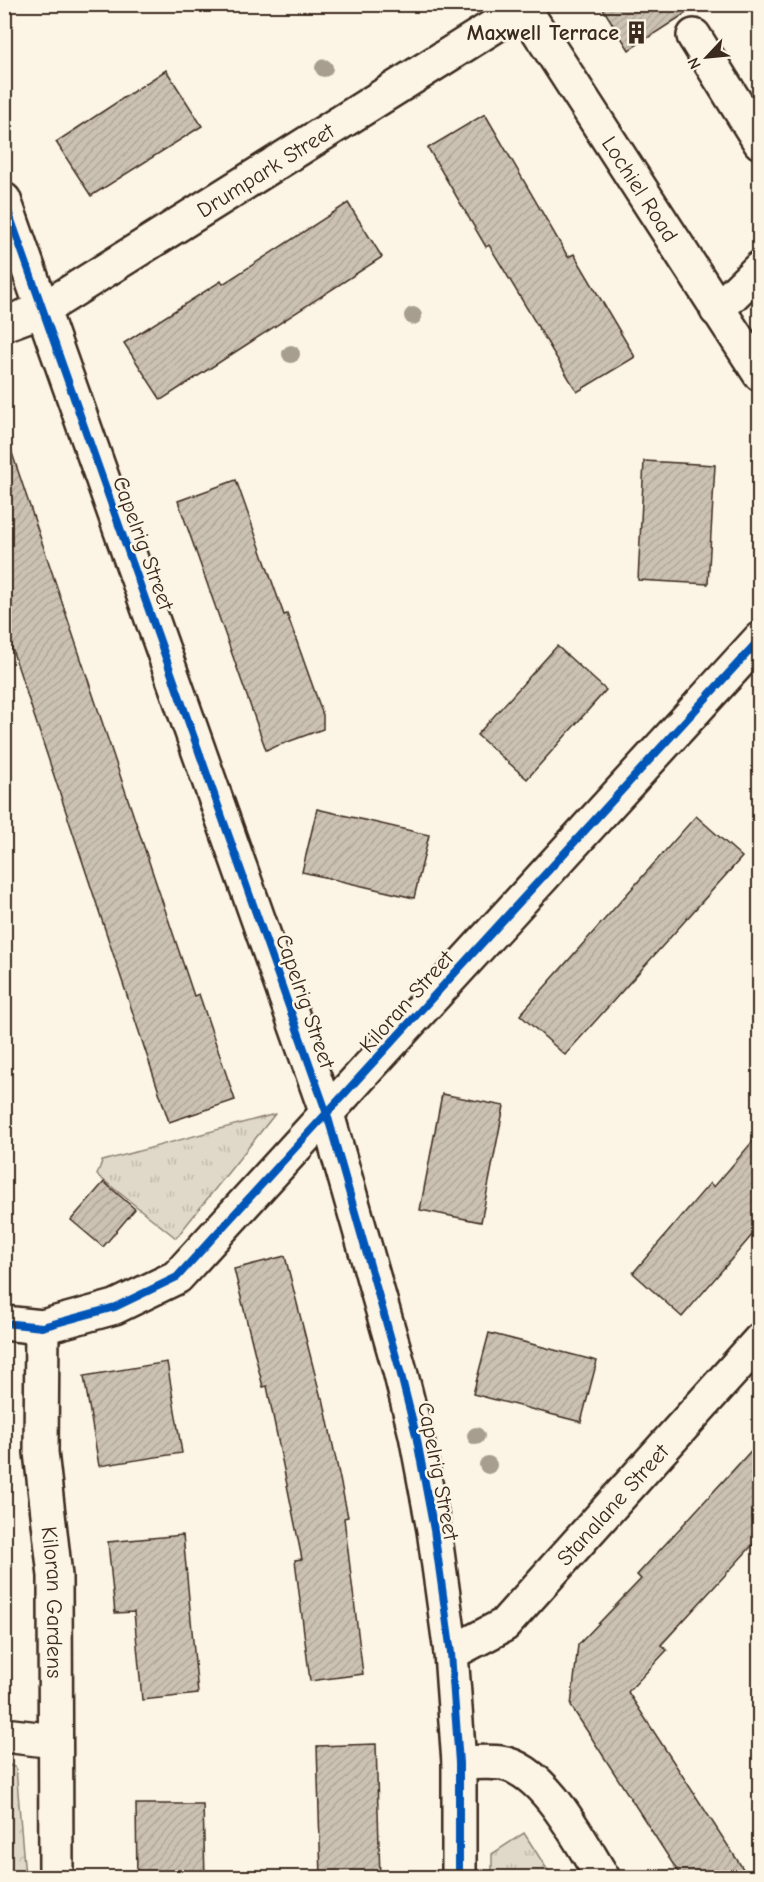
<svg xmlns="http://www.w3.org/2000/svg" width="764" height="1882" font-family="'Comic Neue',sans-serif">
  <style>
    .grass { fill: url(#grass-tufts); stroke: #8e8173; stroke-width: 1.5 }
    .forest { fill: url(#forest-crowns); stroke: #8e8173; stroke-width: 1.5 }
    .building { fill: url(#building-hatch); stroke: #3b2a1e; stroke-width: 1.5 }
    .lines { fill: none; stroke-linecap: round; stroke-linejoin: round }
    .minor-casing { stroke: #3b2a1e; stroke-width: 38 }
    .minor { stroke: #fcf5e5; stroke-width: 33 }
    .cycleway-casing { stroke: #fcf5e5; stroke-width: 11 }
    .cycleway { stroke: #0057b8; stroke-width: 8 }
    .tree { fill: #a89e8f }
    .labels { text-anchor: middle; stroke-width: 5; stroke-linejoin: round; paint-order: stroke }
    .poi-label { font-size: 22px; font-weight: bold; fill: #3b2a1e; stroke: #fcf5e5; text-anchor: end }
    .street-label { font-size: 22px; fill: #3b2a1e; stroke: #fcf5e5 }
  </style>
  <defs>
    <pattern id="grass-tufts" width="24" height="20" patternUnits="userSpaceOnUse" patternTransform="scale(1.5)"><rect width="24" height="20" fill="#e0d8c8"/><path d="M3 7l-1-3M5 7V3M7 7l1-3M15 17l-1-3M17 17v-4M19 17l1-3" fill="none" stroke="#c1baab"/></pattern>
    <pattern id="forest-crowns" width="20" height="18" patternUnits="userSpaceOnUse" patternTransform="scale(1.5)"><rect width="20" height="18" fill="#e0d8c8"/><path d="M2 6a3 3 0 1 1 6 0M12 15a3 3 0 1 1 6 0" fill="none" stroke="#c1baab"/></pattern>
    <pattern id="building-hatch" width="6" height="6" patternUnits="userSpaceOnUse" patternTransform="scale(1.5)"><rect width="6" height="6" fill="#ccc2b3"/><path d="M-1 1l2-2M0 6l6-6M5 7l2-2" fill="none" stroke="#b0a79a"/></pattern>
  </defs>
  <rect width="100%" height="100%" fill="#fcf5e5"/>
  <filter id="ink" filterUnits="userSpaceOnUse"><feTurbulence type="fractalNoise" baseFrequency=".0167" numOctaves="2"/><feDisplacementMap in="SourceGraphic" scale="12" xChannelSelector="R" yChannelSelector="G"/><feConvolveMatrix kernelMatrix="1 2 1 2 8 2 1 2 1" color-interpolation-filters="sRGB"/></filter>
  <g filter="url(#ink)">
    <path class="grass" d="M275,1114l-99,124 -79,-63 5,-14z
      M524,1833l28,44h-60v-23z"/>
    <path class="forest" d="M5,1763l11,5 9,109h-20z"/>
    <path class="building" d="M600,4h100l-71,46z
      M166,70l36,56 -111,70 -35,-54z
      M485,114l83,143 6,-3 61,103 -58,35 -88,-147 -3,2 -58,-99z
      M348,203l34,54 -221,143 -37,-57 97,-62 2,3z
      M11,450l183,546 5,-2 36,106 -66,22 -165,-497v-174z
      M644,461l71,4 -7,119 -70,-4z
      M236,480l48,135 3,-1 36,101v14l-57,21 -88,-249z
      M557,646l49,44 -79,89 -50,-44z
      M317,809l112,26 -15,63 -112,-26z
      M696,816l46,41 -177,198 -45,-40z
      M442,1094l62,12 -23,116 -61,-12z
      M759,1134v93l-77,90 -49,-44 77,-90 4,4z
      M104,1182l31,27 -32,38 -32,-27z
      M285,1256l36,142h2l25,119 -4,1 19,156 -53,7 -15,-121 7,-1 -35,-173 -4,1 -29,-118z
      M489,1333l108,28 -16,61 -108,-28z
      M167,1362l15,91 -83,13 -15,-90z
      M759,1442v96l-98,107 6,5 -39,42 121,186h-67l-111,-172 7,-61 63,-66 -4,-4z
      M183,1535l15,159 -56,6 -8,-88 -19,1 -7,-71z
      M376,1744l4,134h-59l-4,-132z
      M136,1804h67l2,74h-68z"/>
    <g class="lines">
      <defs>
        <g id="minor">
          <path id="s1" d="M521,4l239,370"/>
          <path d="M694,36l66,106"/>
          <path d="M4,200l323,914 73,257 16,64 18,95 17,123 8,110v115"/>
          <path d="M717,310l43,-42"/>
          <path id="s2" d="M4,324l38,-14 481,-302"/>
          <path d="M4,1323l38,4 73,-20 62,-30 583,-638"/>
          <path id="s3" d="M42,1327l-1,125 14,124 1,302"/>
          <path id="s4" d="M451,1653l53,-28 256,-285"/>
          <path d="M4,1735l51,6"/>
          <path d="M459,1763c13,0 28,-2 42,0 44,6 80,80 102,115"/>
        </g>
      </defs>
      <use href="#minor" class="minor-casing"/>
      <use href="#minor" class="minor"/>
      <defs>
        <path id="cycleway" d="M4,200l323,914 73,257 16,64 18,95 17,123 8,110v115
          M4,1323l38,4 73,-20 62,-30 583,-638"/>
      </defs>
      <use href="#cycleway" class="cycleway-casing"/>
      <use href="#cycleway" class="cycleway"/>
    </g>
    <g class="tree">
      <circle cx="324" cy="68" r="9"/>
      <circle cx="413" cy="316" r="9"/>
      <circle cx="291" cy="354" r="9"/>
      <circle cx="476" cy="1436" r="9"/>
      <circle cx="488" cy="1465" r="9"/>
    </g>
  </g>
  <defs>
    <symbol id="building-bare" viewBox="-9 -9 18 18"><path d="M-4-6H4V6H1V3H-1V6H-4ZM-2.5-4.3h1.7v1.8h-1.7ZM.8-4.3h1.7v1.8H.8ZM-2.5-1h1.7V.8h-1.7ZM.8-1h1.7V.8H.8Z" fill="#3b2a1e" stroke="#fcf5e5" stroke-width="2.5" paint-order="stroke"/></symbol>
  </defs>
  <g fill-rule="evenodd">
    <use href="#building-bare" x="620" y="16" width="33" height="33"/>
  </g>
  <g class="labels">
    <g class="poi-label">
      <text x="619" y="40">Maxwell Terrace</text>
    </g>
    <g class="street-label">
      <text dy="8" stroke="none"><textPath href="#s2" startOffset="304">Drumpark Street</textPath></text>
      <text dy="8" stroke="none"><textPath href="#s1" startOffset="220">Lochiel Road</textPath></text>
      <text transform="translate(144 543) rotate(70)" y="8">Capelrig Street</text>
      <text transform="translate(306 1001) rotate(71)" y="8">Capelrig Street</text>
      <text transform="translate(406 1001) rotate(-48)" y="8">Kiloran Street</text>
      <text transform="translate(439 1471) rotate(79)" y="8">Capelrig Street</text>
      <text dy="8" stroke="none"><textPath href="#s4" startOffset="222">Stanalane Street</textPath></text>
      <text dy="8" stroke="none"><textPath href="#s3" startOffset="276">Kiloran Gardens</textPath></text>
    </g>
  </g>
  <rect width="764" height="1882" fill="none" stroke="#fcf5e5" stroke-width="24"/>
  <rect x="12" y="12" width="740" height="1858" fill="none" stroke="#3b2a1e" stroke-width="2" filter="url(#ink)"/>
  <g transform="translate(707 57) rotate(244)" stroke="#fcf5e5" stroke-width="4.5" paint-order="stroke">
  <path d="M0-4.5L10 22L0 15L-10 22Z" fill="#3b2a1e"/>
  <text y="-9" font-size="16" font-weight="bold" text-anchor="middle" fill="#3b2a1e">N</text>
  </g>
</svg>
